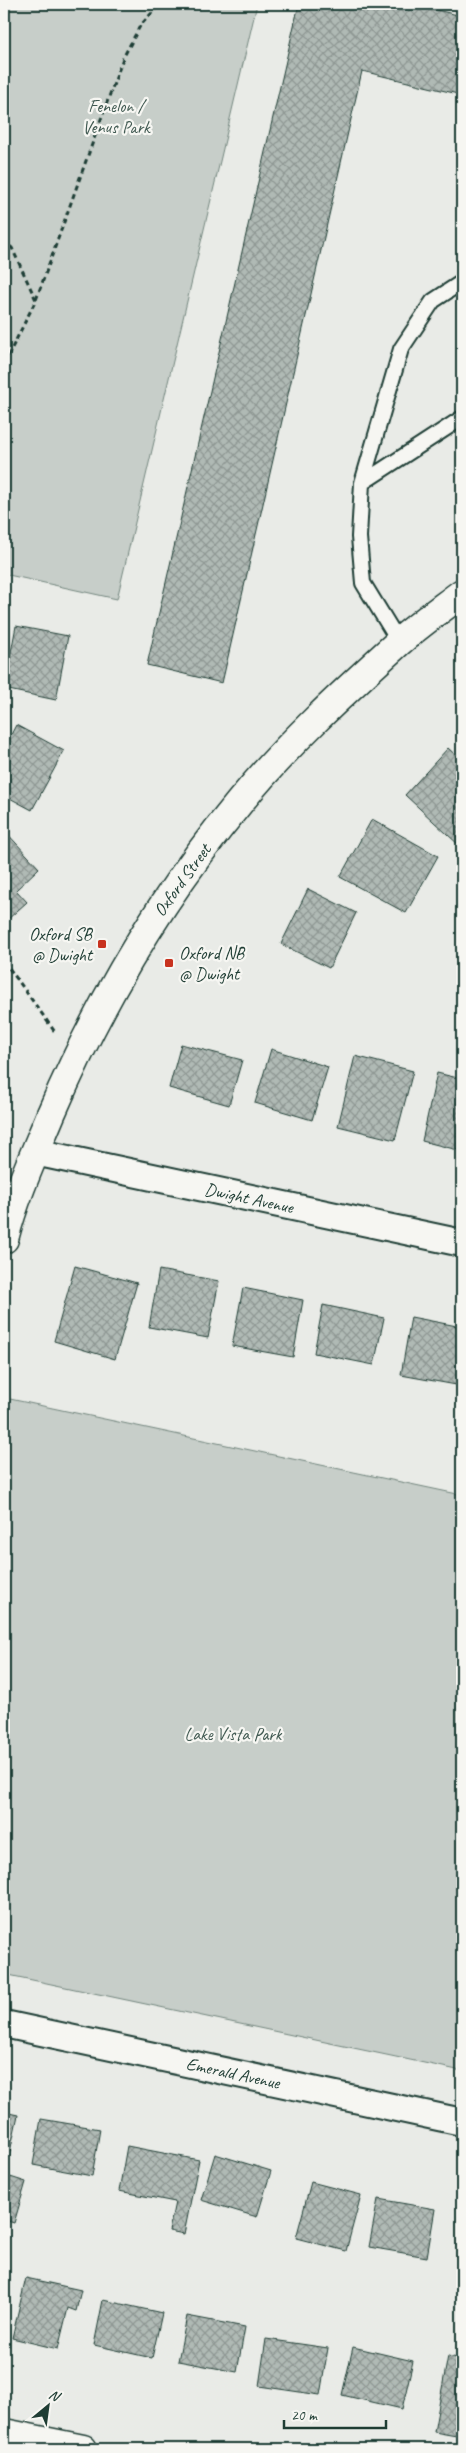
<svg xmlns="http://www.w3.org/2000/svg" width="466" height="2453" font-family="Caveat,sans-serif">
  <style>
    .green { fill: #c7cec9; stroke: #73867e }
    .building { fill: url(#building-cross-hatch); stroke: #1f3d34 }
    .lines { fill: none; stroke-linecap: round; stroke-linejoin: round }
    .lane-casing { stroke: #1f3d34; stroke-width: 18 }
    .street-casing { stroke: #1f3d34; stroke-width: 30 }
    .secondary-casing { stroke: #1f3d34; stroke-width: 31 }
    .path { stroke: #1f3d34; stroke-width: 3; stroke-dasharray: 5 4; stroke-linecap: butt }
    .lane { stroke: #f6f6f2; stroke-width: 14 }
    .street { stroke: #f6f6f2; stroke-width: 26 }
    .secondary { stroke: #f6f6f2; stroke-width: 28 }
    .poi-dot { fill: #c8321e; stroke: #f6f6f2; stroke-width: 2 }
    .labels { text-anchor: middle; stroke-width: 4.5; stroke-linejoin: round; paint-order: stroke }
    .park-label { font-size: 18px; fill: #415a52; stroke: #f6f6f2 }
    .street-label { font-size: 18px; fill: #1f3d34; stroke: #f6f6f2 }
    .poi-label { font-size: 18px; fill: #1f3d34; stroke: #f6f6f2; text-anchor: end }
  </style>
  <defs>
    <pattern id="building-cross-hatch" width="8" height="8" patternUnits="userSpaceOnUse" patternTransform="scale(1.25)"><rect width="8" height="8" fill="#b0bab5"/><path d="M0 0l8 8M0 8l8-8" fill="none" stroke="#8f9894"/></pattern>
  </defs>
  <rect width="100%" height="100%" fill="#e9ebe7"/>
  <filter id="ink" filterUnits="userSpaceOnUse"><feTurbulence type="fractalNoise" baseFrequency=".02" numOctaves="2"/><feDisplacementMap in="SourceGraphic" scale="10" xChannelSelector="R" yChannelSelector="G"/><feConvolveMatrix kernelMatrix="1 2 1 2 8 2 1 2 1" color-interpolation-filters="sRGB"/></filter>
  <g filter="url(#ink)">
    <path class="green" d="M4,4h253l-140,595 -113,-25z
      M10,1399l452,96v576l-458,-97v-547z"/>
    <path class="building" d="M299,4h112l51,12v79l-100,-24 -140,612 -75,-18z
      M16,626l52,10 -12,64 -52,-11z
      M16,725l48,26 -32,59 -28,-15v-47z
      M448,748l14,13 -1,86 -56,-52z
      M372,819l66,37 -32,57 -66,-36z
      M4,830l35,38 -23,22 11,12 -20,18 -3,-4z
      M308,889l48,24 -27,55 -48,-24z
      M181,1044l61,16 -13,45 -60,-17z
      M271,1049l57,18 -16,53 -57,-17z
      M355,1056l58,15 -18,69 -57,-14z
      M437,1073l25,6v72l-40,-10z
      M75,1266l62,17 -22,76 -61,-18z
      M159,1270l60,11 -11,57 -59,-11z
      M243,1288l60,12 -10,57 -61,-11z
      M323,1305l61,13 -10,47 -60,-12z
      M411,1317l51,10v59l-61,-11z
      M4,2112l14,3 -10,46 -4,-1z
      M41,2119l59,10 -8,47 -59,-11z
      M127,2146l72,14 -15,74 -15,-3 6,-29 -56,-11z
      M215,2154l56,17 -14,46 -56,-17z
      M4,2175l22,7 -12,41 -10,-3z
      M311,2182l50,13 -15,56 -50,-13z
      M378,2199l57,10 -8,48 -58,-10z
      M26,2278l55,12 -5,21 -8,-3 -10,41 -46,-11z
      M103,2300l59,13 -10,45 -58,-13z
      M187,2316l58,11 -8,45 -59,-11z
      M266,2339l62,9 -8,47 -61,-9z
      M353,2347l60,14 -11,48 -60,-14z
      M448,2356l14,3v78l-28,-5z"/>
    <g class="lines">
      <defs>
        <path id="lane" d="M362,483l100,-65
          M399,642l-36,-59 -4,-46 3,-54 39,-134 32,-48 29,-19"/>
        <path id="street" d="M35,1152l427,91
          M4,2024l458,98"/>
        <path id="secondary" d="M4,1239c11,-43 30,-84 47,-125 48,-111 110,-217 188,-311 47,-58 104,-110 159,-160 20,-18 43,-34 64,-50
          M4,2433l79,16"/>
      </defs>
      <use href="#lane" class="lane-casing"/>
      <use href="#street" class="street-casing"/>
      <use href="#secondary" class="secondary-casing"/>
      <path class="path" d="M4,240l8,8 24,52
        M4,364l32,-64 87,-242 17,-32 20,-22
        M4,961l51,71"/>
      <use href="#lane" class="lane"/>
      <use href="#street" class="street"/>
      <use href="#secondary" class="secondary"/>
    </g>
  </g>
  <g class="poi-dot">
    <rect x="97" y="939" width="10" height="10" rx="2.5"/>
    <rect x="164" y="958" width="10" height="10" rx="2.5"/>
  </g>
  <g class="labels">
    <g class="park-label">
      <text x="116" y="112">Fenelon /<tspan x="116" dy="21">Venus Park</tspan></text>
      <text x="233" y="1740">Lake Vista Park</text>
    </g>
    <g class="street-label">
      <text transform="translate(182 880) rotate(-54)" y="6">Oxford Street</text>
      <text transform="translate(249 1198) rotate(12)" y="6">Dwight Avenue</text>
      <text transform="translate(233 2073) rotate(12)" y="6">Emerald Avenue</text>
    </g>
    <g class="poi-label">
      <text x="92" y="940">Oxford SB<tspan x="92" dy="21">@ Dwight</tspan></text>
      <text x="179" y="959" text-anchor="start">Oxford NB<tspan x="179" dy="21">@ Dwight</tspan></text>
    </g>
  </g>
  <rect width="466" height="2453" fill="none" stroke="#f6f6f2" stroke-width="20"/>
  <rect x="10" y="10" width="446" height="2433" fill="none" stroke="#1f3d34" stroke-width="2" filter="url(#ink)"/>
  <g transform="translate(48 2406) rotate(29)" stroke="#f6f6f2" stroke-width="4" paint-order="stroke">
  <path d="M0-4L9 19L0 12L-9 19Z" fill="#1f3d34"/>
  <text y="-8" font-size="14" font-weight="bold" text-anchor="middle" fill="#1f3d34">N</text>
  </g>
  <path d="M284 2420v8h102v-8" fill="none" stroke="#1f3d34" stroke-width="2.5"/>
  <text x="291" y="2420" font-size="15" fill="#1f3d34" stroke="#f6f6f2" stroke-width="4" paint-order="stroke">20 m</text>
</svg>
